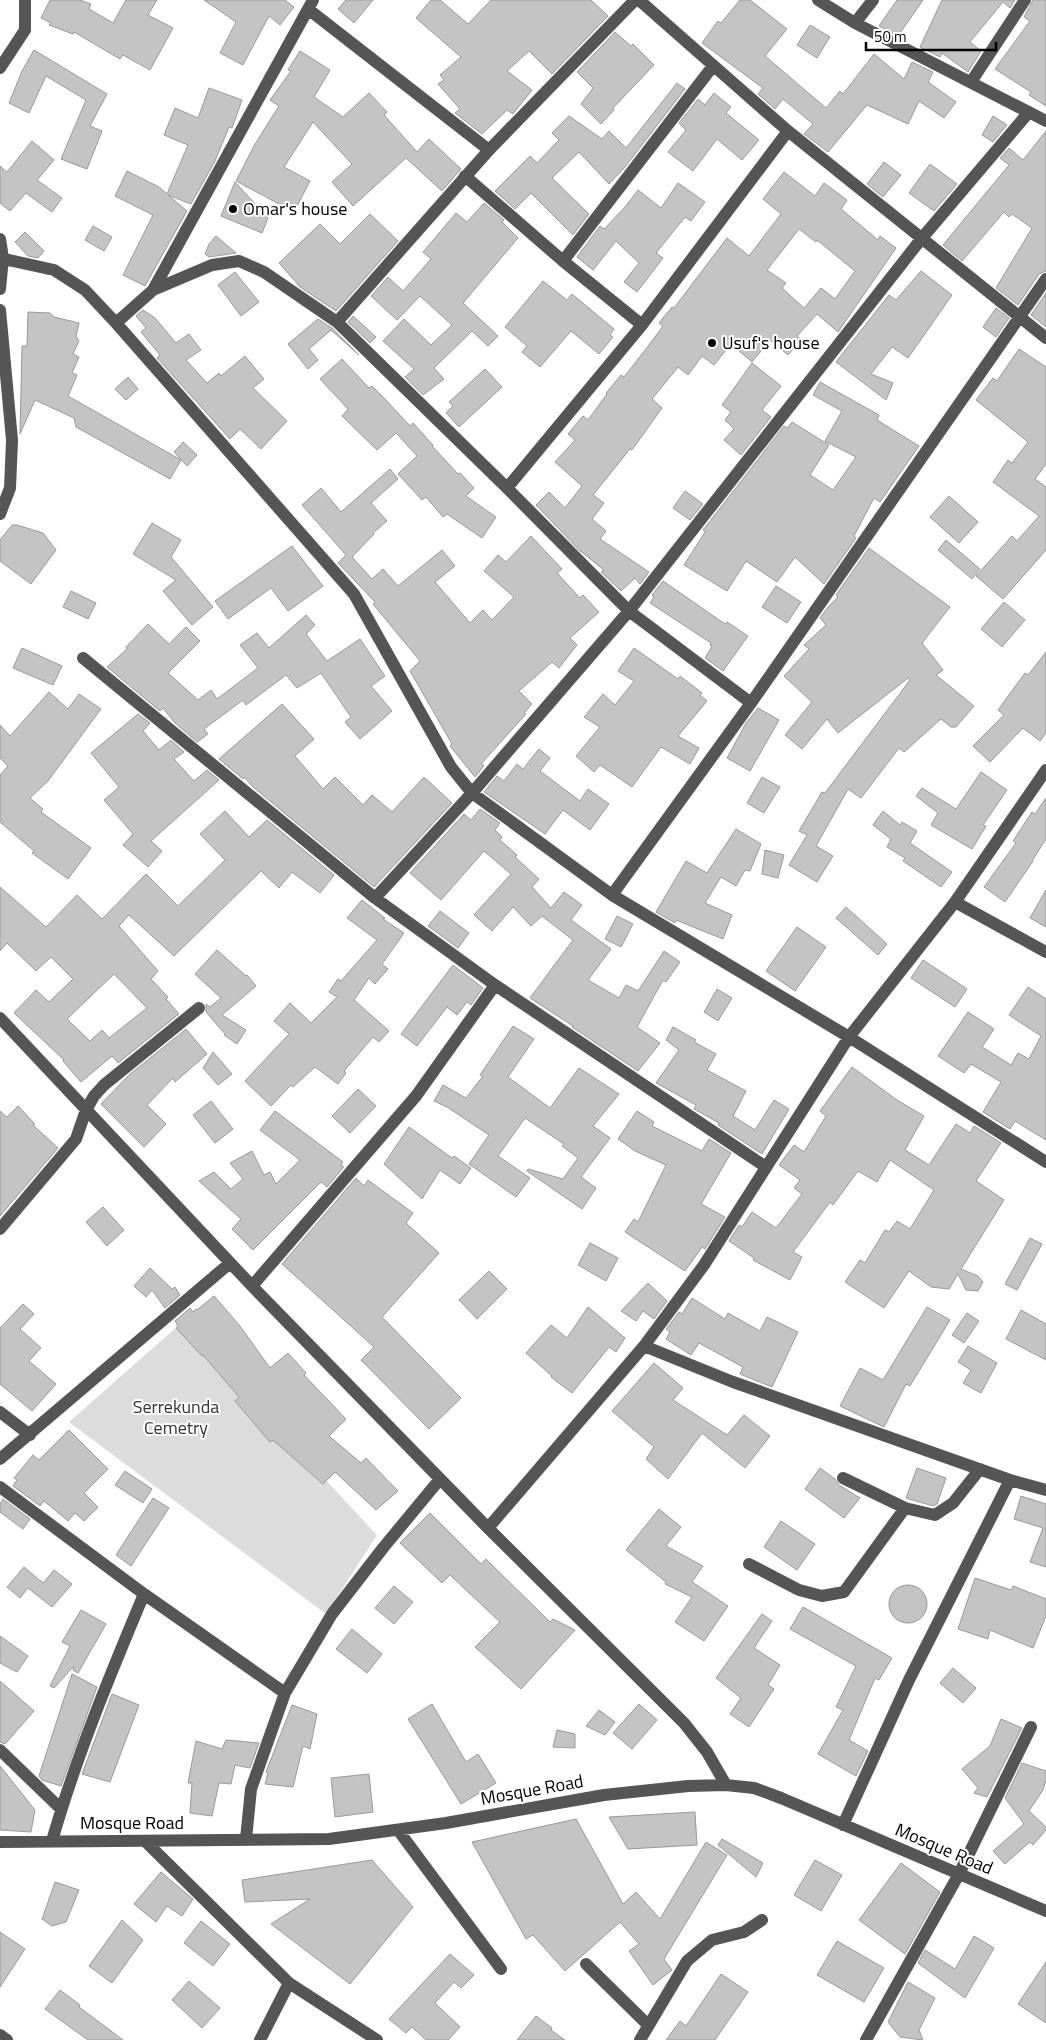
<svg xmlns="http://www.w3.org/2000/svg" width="1046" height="2040" font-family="'Titillium Web',sans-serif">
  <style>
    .green { fill: #dcdcdc }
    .building { fill: #c4c4c4; stroke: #999; fill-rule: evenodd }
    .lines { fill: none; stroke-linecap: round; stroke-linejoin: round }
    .minor { stroke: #555; stroke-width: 12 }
    .poi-dot { fill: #000; stroke: #fff; stroke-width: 2 }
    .labels { text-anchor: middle; stroke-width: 4; stroke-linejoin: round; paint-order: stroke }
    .poi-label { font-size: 18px; fill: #000; stroke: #fff; text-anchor: start }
    .park-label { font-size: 18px; fill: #333; stroke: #fff }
    .street-label { font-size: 18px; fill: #000; stroke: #fff }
  </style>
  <rect width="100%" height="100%" fill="#fff"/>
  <path class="green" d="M180,1324l197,211 -51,79 -257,-192z"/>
  <path class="building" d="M50,0h30l11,4 -2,5 24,14 13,-23h31l-9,15 25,13 -23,42 -27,-15 -3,4 -46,-27 -1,2 -24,-9 2,-2 -10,-5z
    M204,0h81l9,7 -14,18 -11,-9 -26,49 -23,-12 16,-31z
    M346,0h27l-19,23 -16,-14z
    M431,0h9l28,24 23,-24h100l17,16 -56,58 -23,-23 -22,20 25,19 -19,24 -6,-4 -25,24 -27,-21 5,-4 -22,-25 6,-4 -4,-5 21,-18 -45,-39z
    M740,0h10l37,29 -22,27 61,52 14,-17 3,3 31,-40 30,25 8,-17 21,10 -5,10 28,20 -12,16 -25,-17 -11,23 -41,-19 -39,47 -24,-18 9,-10 -30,-25 -8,10 -17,-15 5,-6 -61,-45 16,-22 3,2z
    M897,0h26l-25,36 -19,-10z
    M942,0h73l-5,8 -7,-6 -33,40 11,9 -13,21 -26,-19 -2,4 -20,-10z
    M1033,0h13v106l-17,-11 2,-3 -36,-23 35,-48 -6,-4z
    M810,25l20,12 -13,21 -20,-13z
    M615,32l16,14 2,-2 21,21 -41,43 1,2 -13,14 -20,-20 12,-16 -16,-16z
    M34,50l73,44 -17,32 12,5 -15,38 -26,-10 25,-59 -40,-24 -17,37 -20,-10 13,-32z
    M300,51l30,19 -16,27 29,20 26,-24 18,19 -3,3 33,37 12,-13 32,30 -19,22 -36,-33 -53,48 -21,-24 20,-18 -39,-42 -29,45 26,14 -16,31 -58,-31 19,-37 24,-38 -9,-6 21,-29 -3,-1z
    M677,83l8,6 -60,78 -16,17 -30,-32 -27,26 37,36 -16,21 -42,-42 -16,16 -20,-18 35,-35 7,7 22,-23 -7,-7 17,-17 33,23 7,-8 17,17z
    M209,88l33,12 -10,28 -3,-1 -14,34 -24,43 -23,-9 19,16 -42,75 -22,-11 30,-60 -38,-19 12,-25 32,16 8,7 21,-49 -24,-10 11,-27 23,10z
    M714,93l17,14 -5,6 33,27 -17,20 -25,-21 -24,32 -25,-19 18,-22 -7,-7 19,-24 7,6z
    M993,116l14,9 -14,17 -11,-7z
    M1046,131v140l-7,3 -21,31 -22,-17 36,-60 -20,-14 -3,3 -5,-5 -42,49 -19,-16 66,-80 -9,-7 9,-10 14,12z
    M32,141l22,19 -17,20 25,18 -10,14 -26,-19 -16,18 -10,-8v-37l7,6z
    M884,162l17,13 -18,22 -16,-13z
    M930,164l27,20 -23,27 -25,-18z
    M784,172l31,24 9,-13 23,17 -6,9 37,31 2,-4 16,12 -58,84 -21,-18 -20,22 4,3 -13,16 -18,-15 -18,22 -21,-18 -17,21 -12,-9 -14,19 -10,-8 -26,32 10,9 -30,42 -2,-1 -37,46 11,8 -12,16 14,12 -6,8 49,33 -9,12 -5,-6 -14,13 -20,-19 3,-2 -25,-20 -43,-45 13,-13 16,16 17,-22 -27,-24 20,-22 -7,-6 15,-18 5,4 19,-26 -1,-1 15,-18 3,2 25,-32 14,-19 -4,-3 13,-16 2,1 53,-70 22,18 32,-42 -18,-15zM799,229l17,13 1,-2 38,31 -20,28 -14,-11 -17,20 -22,-20 4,-5 -19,-13z
    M235,182l33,36 -6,15 -41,-17z
    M678,183l27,19 -14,19 -6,-4 -29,36 7,5 -26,34 -13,-10 15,-19 -23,-22 -23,29 -16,-13 23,-31 4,3 22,-23 12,-16 23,18z
    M484,203l20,17 -2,2 16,16 -55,65 35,33 -10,10 -16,-15 -38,37 10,11 -21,16 -18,-18 9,-8 -31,-28 21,-22 27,26 21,-20 -32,-29 -23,24 -26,-24 17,-19 15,14 28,-32 -8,-7 33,-39 11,9z
    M370,214l28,27 -62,70 -36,-24 -21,-24 41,-39 20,20z
    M93,226l19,11 -8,14 -19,-11z
    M25,232l19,19 -6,7 -10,-2 -13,-14z
    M216,236l20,17 -27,4 -4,-3 4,-10z
    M921,271l31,24 -44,63 -16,-11 -21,27 22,9 -7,17 -50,-38 53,-67 7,5z
    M235,272l24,30 -18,14 -23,-31z
    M543,281l24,19 5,-6 42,35 -4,6 3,2 -14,17 -28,-23 -31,36 -18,-15 5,-6 -22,-19z
    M1046,293v34l-15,-12z
    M996,308l13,10 -13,19 -13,-10z
    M143,310l12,8 21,25 13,-9 12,16 -15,10 21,23 12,-10 2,3 24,-20 19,23 -11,9 34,33 -26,28 -21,-20 -10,10 -73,-81 3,-3 -19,-23 5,-4 -10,-12z
    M28,312l22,1 4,4 25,6 -3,13 3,5 -6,13 6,3 -7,16 5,2 -9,21 113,64 -11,19 -94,-52 -2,-9 -39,-18 -15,34 2,-88h5z
    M353,316l23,21 -6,6 -22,-21z
    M318,319l14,9 27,27 -28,-25 -22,19 9,11 -10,9 -20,-25z
    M1019,349l27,18v97l-11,15 11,8v63l-43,49 -27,-23 36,-40 5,5 22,-25 -46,-34 15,-22 4,3 16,-21 -52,-42 17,-22 4,3z
    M342,359l27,29 3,-2 13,13 25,27 3,-3 20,22 -1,1 26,28 2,-1 14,15 -8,8 30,21 -14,21 -35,-24 -4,3 -17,-20 -4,3 -24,-26 19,-18 -21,-23 -19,17 -35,-34 6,-7 -28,-30z
    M752,363l29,23 -19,24 9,7 -30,38 -17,-15 10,-11 -9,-9 6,-8 -9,-7z
    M485,369l17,18 -43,40 -13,-14 7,-7 -4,-4z
    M128,377l10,12 -12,11 -11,-11z
    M820,382l59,33 -2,5 42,26 -39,56 -6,-4 -20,38 2,2 -32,46 -29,-27 -18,25 -31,-21 -19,30 -43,-26 21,-33 -2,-2 81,-104 4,2 4,-6 37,23 -19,30 23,15 23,-33 -31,-16 17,-30 -29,-16z
    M183,442l14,13 -10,11 -13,-14z
    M390,469l8,10 -27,24 16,18 -14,12 1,1 -22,23 20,22 11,-10 15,17 44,-36 13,16 -20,16 35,41 13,-13 9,10 22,-23 -30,-26 14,-16 8,7 25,-26 31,33 -5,4 23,25 3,-3 16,17 -29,26 7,7 -18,23 -7,-6 -33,29 13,13 -8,9 2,1 -45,50 3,2 -9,11 -25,-31 2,-2 -42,-73 10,-10 -47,-57 2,-2 -37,-39 8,-8 -44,-50 19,-17 20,24z
    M685,491l18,13 -13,16 -17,-12z
    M949,496l29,26 -19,21 -29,-26z
    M152,523l29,17 -10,17 42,50 -21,18 -29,-34 13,-11 -43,-26z
    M12,525h5l26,8 13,17 -25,34 -31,-23v-21z
    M946,540l34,29 -8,10 -34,-29z
    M292,546l31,40 -35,25 -17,-23 -43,31 -13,-18z
    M869,548l81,59 -28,36 21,27 -7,5 38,31 -18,21h-5l-10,-8 -37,33 -5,-4 -38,50 -13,-9 -32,57 17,10 -16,26 -28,-17 18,-30 -8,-4 23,-39 3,1 85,-113 -2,-2 -70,55 -11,-14 -25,30 -17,-14 27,-33 -28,-26 25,-27 -5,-4 22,-20 -6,-7 8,-11 10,-10 -2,-2z
    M663,581l62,43 2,-2 21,14 -25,35 -18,-13 7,-12 -2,-1 1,-2 -61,-40 4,-6 -2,-2z
    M776,586l25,16 -14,21 -25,-16z
    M71,591l25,12 -8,16 -25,-12z
    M1004,602l21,18 -23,27 -21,-18z
    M306,615l9,10 -9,9 21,27 33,-22 25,37 -14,10 21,25 -32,28 -15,-17 6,-5 -30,-44 -24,15 -11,-13 -40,30 -3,-5 -39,29 4,5 -11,8 -23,-20 -11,-14 -3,3 -53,-44 20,-18 -1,-2 22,-23 21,20 17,-17 14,14 -32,32 30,27 13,-10 6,9 41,-31 -18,-23 17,-12 12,15z
    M22,648l40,18 -9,19 -40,-17z
    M634,648l44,31 2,-3 22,17 -2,2 7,6 -29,35 21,12 -9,16 -29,-17 -29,40 -32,-22 -6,7 -18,-16 24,-29 -16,-10 19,-23 12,11 19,-24 -16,-10z
    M1046,652v81l-6,8 -17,-13 -33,34 -17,-16 31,-31 -6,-5 27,-37 3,2z
    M49,692l19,17 11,-15 22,15 -53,72 -18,17 13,11 -2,3 50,36 -23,31 -36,-26 2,-2 -34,-29v-47l8,-9 -8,-8v-33l10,11z
    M282,704l32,35 -19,17 28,33 12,-12 28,28 9,-10 20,17 32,-35 28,26 -78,84 -121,-100 -9,-10 -1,2 -24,-20z
    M758,708l21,12 -29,51 -23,-13 19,-35z
    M138,714l12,9 -7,8 16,19 12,-10 13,12 -10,7 20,22 13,-11 12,10 -68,61 11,10 -14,16 -25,-22 10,-11 -29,-34 15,-13 -28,-34z
    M539,749l11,9 -10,13 40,30 8,-12 21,15 -19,26 -27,-20 -18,24 -61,-42 13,-16 7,5 13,-17 6,5z
    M981,772l26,18 -24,35 3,1 -14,23 -41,-24 7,-12 -22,-17 6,-8 34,21z
    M762,777l18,10 -16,26 -17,-10z
    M1046,798v41l-14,22h1l-28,41 -21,-15 32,-44 -3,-2 19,-29 3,2z
    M480,809l20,14 -5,7 7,7 -2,3 17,15 -2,2 24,22 -7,8 19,21 13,-16 18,13 -11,15 40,29 -23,31 31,18 7,-13 12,6 26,-40 16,11 -14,20 -3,-2 -26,47 23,16 -22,28 -66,-44 1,-1 -43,-28 43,-58 -31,-24 -11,10 -18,-19 -21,24 -18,-16 37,-41 -27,-23 -43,49 -31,-27 54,-59 7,6z
    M225,811l24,26 18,-17 67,55 -14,18 -28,-21 -13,16 -18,-17 -87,85 -45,-41 -10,11 39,45 -7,8 17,18 -2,2 13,15 -61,49 -6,-7 -31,26 -18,-21 1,-1 -50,-47 22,-23 13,12 24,-23 -22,-22 -15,14 -29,-28 -7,8v-64l46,40 31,-32 25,24 44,-45 32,32 47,-46 -25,-26zM114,974l33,34 -38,30 -7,-8 -12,11 -23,-22z
    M883,811l17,14 2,-3 15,9 -7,12 42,29 -11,15 -38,-26 2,-3 -18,-11 4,-8 -18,-14z
    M736,829l25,15 -11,27 -5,-1 -9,16 -15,-9 -16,26 27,12 -9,24 -47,-19 -1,3 -19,-11 30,-51 21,12z
    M765,850l19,5 -6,23 -16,-4z
    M1046,890v37l-16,-9z
    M362,900l23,18 -2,1 21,14 -22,31 6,5 -13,15 -6,-6 -15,22 35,31 -10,11 -6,-5 -29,34 2,2 -8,11 -23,-17 -22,20 -2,-2 -20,21 -26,-25 44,-47 -15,-13 16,-18 21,20 26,-26 -8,-5 9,-13 3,2 36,-41 -30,-22z
    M846,907l41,37 -9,11 -42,-37z
    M440,911l29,22 -11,15 -30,-22z
    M617,916l16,8 -12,23 -16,-8z
    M797,927l29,20 -31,44 -29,-20z
    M217,950l29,26 1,-1 9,11 -34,29 24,15 -9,14 -13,-9 1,-1 -19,-22v-8l4,3 11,-9 -26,-24z
    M923,960l44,29 -12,18 -44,-29z
    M453,965l30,23 -12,17 -4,-3 -10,13 -10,-8 -30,39 -16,-12z
    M1028,987l18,12v141l-31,-19 -5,8 -27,-17 18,-30 -30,-18 -7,9 -26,-17 30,-44 26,17 -12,18 29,18 7,-12 11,6 12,-23 -32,-21z
    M717,989l15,9 -14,23 -14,-9z
    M513,1026l21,13 -26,38 42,31 29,-40 40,26 -26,32 17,12 -29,39 15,11 -14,21 -55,-38 1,-2 35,10 15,-21 -16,-12 2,-2 -39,-26 -27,38 32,22 -14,19 -47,-33 20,-29 -42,-28 -13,-6 9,-16 23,13 17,-22 -3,-1z
    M673,1027l23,13 -2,2 22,12 -9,16 39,21 -13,25 22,14 19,-30 15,9 -27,45 -44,-29 1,-2 -25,-14 2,-4 -40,-22 23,-33 -13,-10z
    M186,1029l21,25 -32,28 -2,-4 -26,27 19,19 -22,23 -43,-43 28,-29z
    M213,1052l19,22 -14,11 -15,-17z
    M852,1067l45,33 27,16 -19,34 24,15 27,-41 14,9 4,-7 27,17 -25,38 28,19 -43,69 17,7 5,6 -5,9 -12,-1 -8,-16 -9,15 -18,-2 -22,-16 -25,37 -39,-26 15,-22 5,3 20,-33 4,2 8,-11 13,8 24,-39 -44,-30 -13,22 -19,-11 -25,34 -3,-3 -37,50 9,5 -12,23 -37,-20 1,-2 -25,-17 10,-16 3,2 10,-15 24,16 26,-34 -8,-6 6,-8 -21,-15 15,-20 10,7 22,-36 -6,-5z
    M358,1089l18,17 -26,27 -18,-17z
    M211,1101l22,28 -18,14 -22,-28z
    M18,1106l17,18 -2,1 25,23 -58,68v-105l7,6z
    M275,1111l68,51 -2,3 3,2 -17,20 -6,-5 -68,68 -21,-21 9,-10 -42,-38 15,-9 17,17 12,-10 -13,-16 22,-12 12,24 6,-3 6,12 24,-24 -40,-30z
    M637,1111l17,11 -2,4 50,25 7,-12 22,14 -30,51 24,13 -20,32 -3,-2 -17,24 -60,-39 9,-13 4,3 28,-57 -31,-14 -17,-12z
    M409,1127l43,31 2,-2 17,12 -11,16 -20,-14 -18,29 -38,-35z
    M356,1178l8,8 4,-6 45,33 -7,10 33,30 -57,64 79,81 -32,31 -68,-69 13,-13 -92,-83z
    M103,1207l21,23 -17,16 -21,-24z
    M1030,1238l12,6 -25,46 -12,-6z
    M590,1243l28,15 -12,23 -28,-16z
    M150,1268l22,21 3,-2 5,8 -15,13 -13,-18 -6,7 -12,-11z
    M489,1271l18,18 -30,30 -18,-19z
    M648,1283l19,18 -13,18 -11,-8 -7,10 -15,-10z
    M214,1296l26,30 30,42 18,-15 18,20 -2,2 42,44 -17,17 32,27 5,-5 32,33 -22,19 -41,-38 -12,12 -50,-44 -3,2 -35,-41 4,-4 -36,-42 -1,1 -26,-28 2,-2 -3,-5 15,-13 3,4 3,-3 1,1z
    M692,1298l33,21 3,-6 32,18 7,-14 31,15 -26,55 -32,-13 3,-7 -44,-24 -8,12 -25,-16 4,-7 -4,-3 13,-17 3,2z
    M23,1304l11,10 -14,15 21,19 -12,13 27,23 -24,27 -32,-27v-56z
    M588,1307l37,31 -9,14 -7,-5 -37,46 -21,-16 1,-1 -26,-23 25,-28 16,13z
    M927,1307l23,13 -40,66 -4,-2 -22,43 -44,-21 20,-38 23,12z
    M1021,1310l25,14v36l-40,-21z
    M967,1313l12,8 -15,22 -12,-8z
    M968,1346l29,17 -16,30 -18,-10 8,-13 -13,-8z
    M654,1363l29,25 -10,12 54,35 17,-20 26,21 -25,32 -43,-35 -34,46 -22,-20 8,-12 -42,-36z
    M69,1430l39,39 -24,24 14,14 -14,14 -9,-8 -7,8 -24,-20 -4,5 -27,-20 4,-6 -3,-2 19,-23 6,5z
    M820,1468l15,11 4,6 21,13 -16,20 -39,-29z
    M917,1468l29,10 -9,26 -4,2 -27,-8z
    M125,1471l27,18 -9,14 -28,-18z
    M1021,1496l25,8v63l-16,-5 13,-34 -29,-9z
    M153,1498l16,10 -38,58 -15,-11z
    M3,1499l27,20 -7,10 -23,-17v-8z
    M659,1509l22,18 -15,19 37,20 -11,16 36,24 -24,35 -29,-19 17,-25 -27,-13 1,-2 -40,-32z
    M430,1513l51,51 5,-5 64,63 3,-3 22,11 -54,59 -46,-42 25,-25 -50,-47 -8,8 -42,-40z
    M781,1521l34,23 -18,26 -33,-23z
    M24,1567l19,16 11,-13 18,14 -20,23 -24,-19 -8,10 -13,-11z
    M975,1578l36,12 2,-4 33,13v17l-13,32 -43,-18 -2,9 -30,-10z
    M889 1604a19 19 0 1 1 38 0a19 19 0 1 1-38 0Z
    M394,1586l19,16 -19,22 -19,-16z
    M803,1607l89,51 -13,22 -4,-2 -26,62 19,11 -12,25 -38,-22 25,-44 -7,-3 20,-41 -66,-37z
    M81,1610l25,14 -28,49 -5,-3 1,-4 -20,22 -4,-2 20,-40 -8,-4z
    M762,1614l10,7 -18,27 26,17 -12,20 6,4 -25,38 -19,-13 11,-16 -25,-20z
    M352,1629l30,25 -15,19 -31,-24z
    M0,1636l28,20 -11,16 -17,-9z
    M953,1668l23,20 -13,15 -23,-20z
    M72,1674l25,13 -36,99 -19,-6 -3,-4z
    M0,1681l34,30 -29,33 -5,-2z
    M112,1694l27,11 -29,77 -28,-8z
    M432,1704l34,58 12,-8 18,29 -35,21 -53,-85z
    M639,1704l18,16 -25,29 -19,-16z
    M292,1705l25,9 -7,35 -7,-3 -10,41 -28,-3 3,-11 -2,-1z
    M599,1710l16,12 -10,13 -19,-9z
    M1001,1719l21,9 -35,69 -13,-4 4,-5 -16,-19 28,-23z
    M557,1730l18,4v14l-22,-1z
    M226,1740l33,3 -9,25 -15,-3 -4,19 -12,-1 -7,33 -22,-3 2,-30h-4l8,-42 26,8z
    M1022,1763l24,8v9l-3,10 -14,21 17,16v3l-13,15 -3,-3 -25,22 -12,-13 31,-27 -19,-26z
    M0,1766l35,44 -4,22 -31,-2z
    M369,1774l4,38 -38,5 -4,-39z
    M695,1812l2,33 -69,4 -19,-32z
    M576,1819l47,85 13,-12 24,27 46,-77 21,13 -63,104 8,11 -19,15 -24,-34 10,-7 -19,-22 -55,49 -32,-36 -7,4 -54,-97z
    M722,1839l41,24 -7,14 -38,-32z
    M372,1860l41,47 -63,77 -79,-60 39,-25 -65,3 -3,-22z
    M815,1860l27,15 -21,36 -27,-16z
    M901,1863l39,29 -35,62 -46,-34z
    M161,1872l32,27 -11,17 -15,-10 -11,16 -22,-18z
    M55,1882l24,8 -13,32 -14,4 -10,-7z
    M122,1920l21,20 -31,43 -23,-17z
    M201,1921l29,23 -17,22 -29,-23z
    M0,1932l25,17 -25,38z
    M974,1936l20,12 -29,50 -47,-35 7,-13 30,19z
    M837,1941l47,27 -20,34 -47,-27z
    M450,1954l24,21 -13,13 -7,-6 -19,21 25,24 -12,13h-22l-14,-13 -6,6 -17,-14z
    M1046,1962v61l-28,-19z
    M721,1974l27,18 -33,48h-49l14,-19 6,5z
    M189,1981l31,27 -18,20 -30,-28z
    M908,1982l27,16 -16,32 4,10 -23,-3 -12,-15z
    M60,1990l20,15 -1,2 44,33h-35l-43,-31z
    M536,2016l16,12 -1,2 14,10h-48z"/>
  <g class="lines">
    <path class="minor" d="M639,0l149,131 258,207
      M818,0l37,23 191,98
      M308,9l181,141
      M855,23l18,-23
      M0,68l25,-38v-30
      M971,82l54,-82
      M465,176l98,85 79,64
      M0,239l3,19 -3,31
      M0,258l54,12 31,20 31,33 238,271 97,173 21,26 140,102 237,142 197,125
      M563,261l150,-195
      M153,290l160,-290
      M0,310l12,130 -2,48 -10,26
      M337,322l152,-172 146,-150
      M116,323l37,-33 59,-25 27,-4 25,11 73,50 170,166 122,123 122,92
      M507,488l135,-163 146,-194
      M83,658l292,240 120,87 271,182
      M612,895l139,-192 295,-424
      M375,898l97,-105 157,-182 293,-373 107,-126
      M955,902l91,50
      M0,1018l252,268 236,242 196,195 23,29 19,33
      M0,1229l76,-90 10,-29 8,-14 10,-11 95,-77
      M252,1286l164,-190 79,-111
      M644,1346l89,36 277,98 36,10
      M0,1412l30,23
      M0,1459l230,-196
      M843,1478l62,30 30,7 18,-12 27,-34
      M0,1487l144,107 141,99
      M488,1528l156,-182 60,-81 145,-228 106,-135 91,-132
      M749,1564l50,26 23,6 22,-4 61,-84
      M0,1750l61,59
      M843,1825l66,-145 101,-200
      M398,1830l103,139
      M246,1839l5,-50 34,-96 47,-79 51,-66 57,-69
      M52,1841c24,-84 58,-166 92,-247
      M145,1841l144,142 88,57
      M0,1842l329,-3 117,-16 158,-28 84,-9 38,-1 28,3 27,10 265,113
      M586,1964l62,61
      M0,2035l7,5
      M260,2040l29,-57
      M640,2040l47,-79 25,-21 32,-8 18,-12
      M866,2040l93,-166 72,-147"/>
  </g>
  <g class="poi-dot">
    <circle cx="233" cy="209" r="5"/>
    <circle cx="712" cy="343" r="5"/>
  </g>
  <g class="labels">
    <g class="poi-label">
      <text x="243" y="215">Omar's house</text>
      <text x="722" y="349">Usuf's house</text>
    </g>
    <g class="park-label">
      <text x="176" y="1413">Serrekunda<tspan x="176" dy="21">Cemetry</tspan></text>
    </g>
    <g class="street-label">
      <text transform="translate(532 1790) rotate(-10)" y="6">Mosque Road</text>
      <text x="132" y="1829">Mosque Road</text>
      <text transform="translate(944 1849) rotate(23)" y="6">Mosque Road</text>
    </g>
  </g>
  <path d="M866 42v8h130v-8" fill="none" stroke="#000000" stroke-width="2.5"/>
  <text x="874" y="42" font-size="15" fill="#000000" stroke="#ffffff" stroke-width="4" paint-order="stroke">50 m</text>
</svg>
